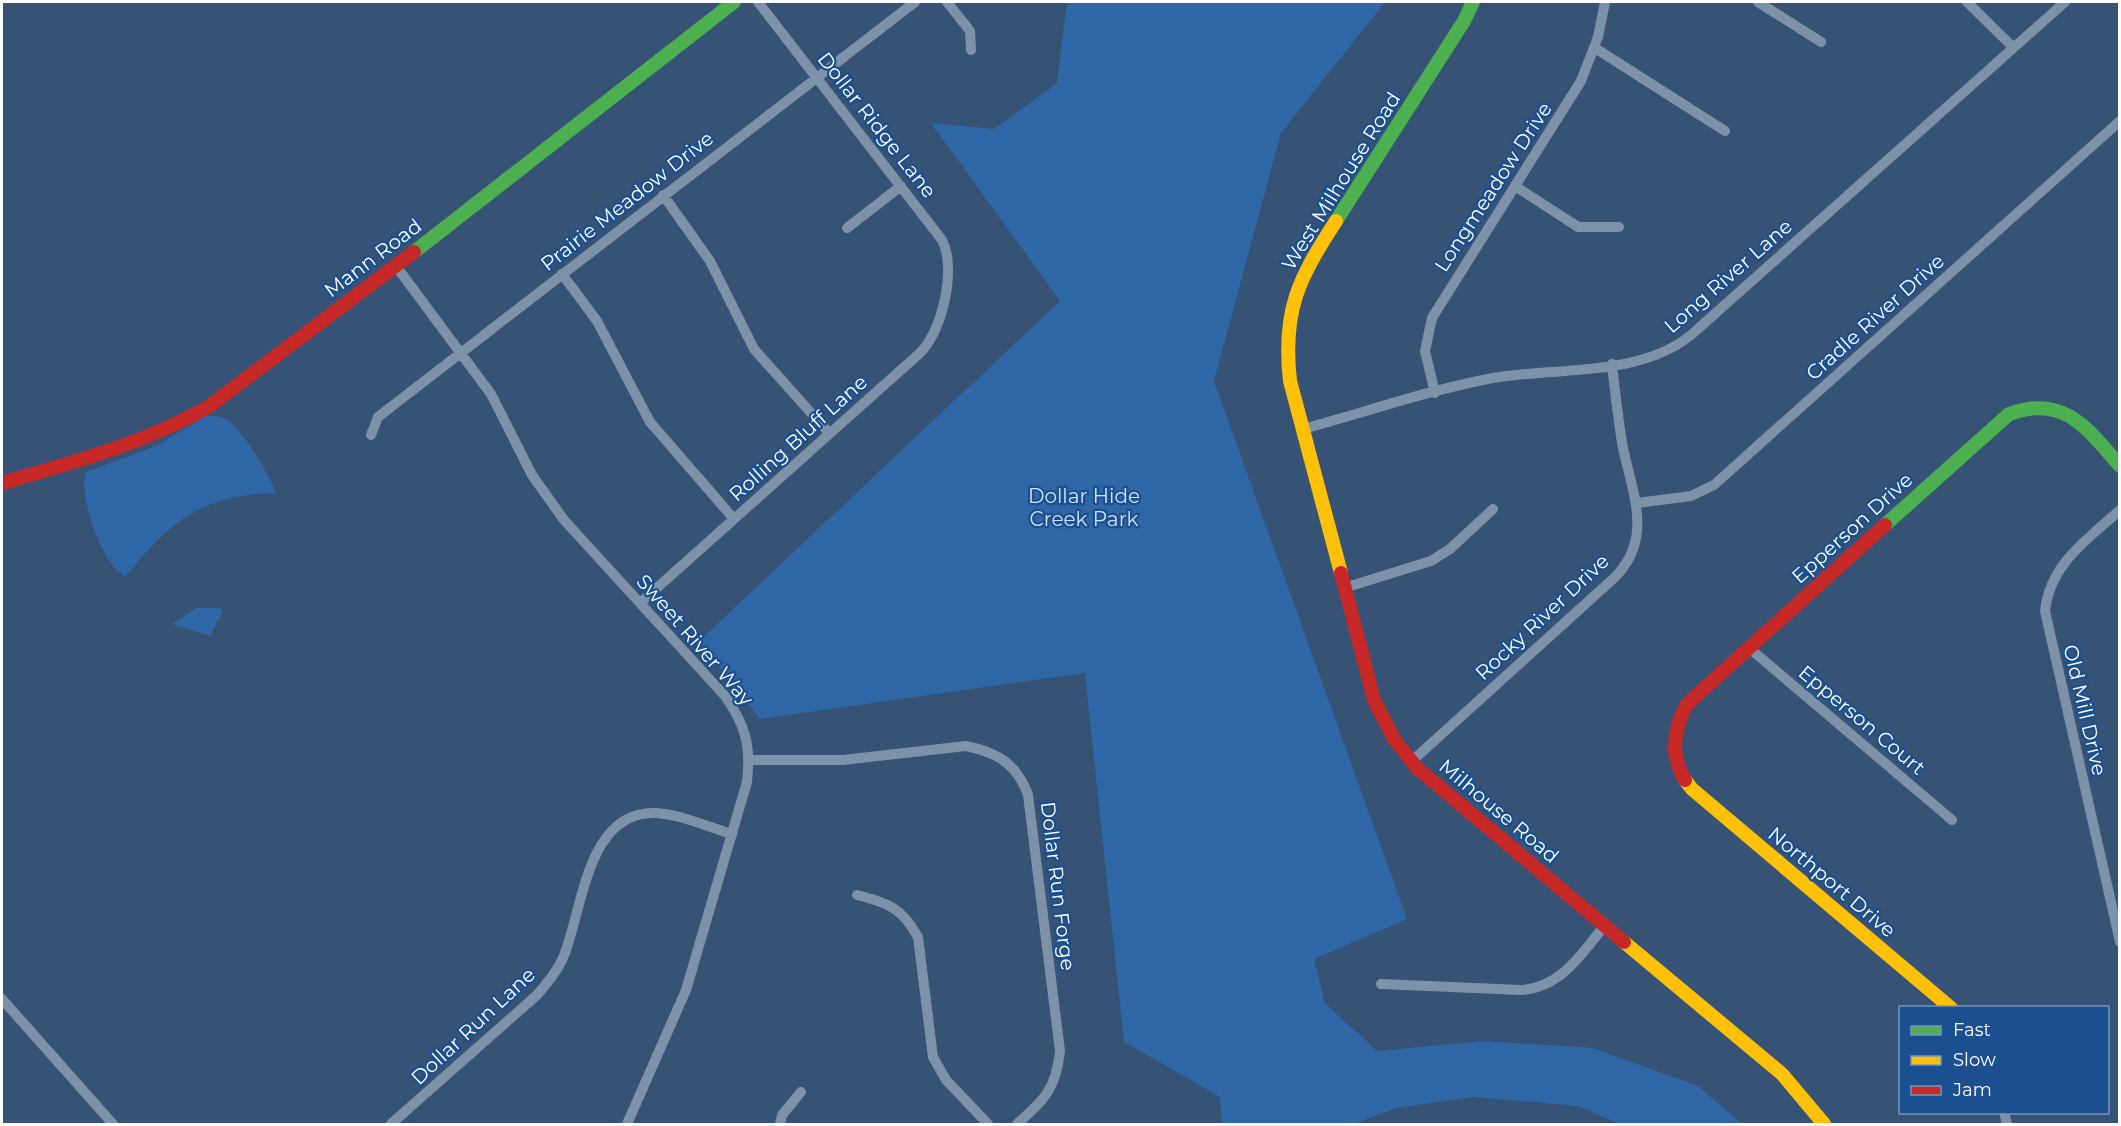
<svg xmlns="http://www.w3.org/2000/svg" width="2121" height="1126" font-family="Montserrat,sans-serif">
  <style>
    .green { fill: #2f66a5 }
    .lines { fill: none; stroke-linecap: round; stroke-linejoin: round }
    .street { stroke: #7d92a8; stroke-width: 10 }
    .fast { stroke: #4caf50; stroke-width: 14 }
    .slow { stroke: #ffc107; stroke-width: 14 }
    .jam { stroke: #c62828; stroke-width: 14 }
    .labels { text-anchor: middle; stroke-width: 4.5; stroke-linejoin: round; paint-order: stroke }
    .street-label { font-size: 20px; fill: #fff; stroke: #1b4f8f }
    .park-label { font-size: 20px; fill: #cfe3fa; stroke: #1b4f8f }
  </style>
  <rect width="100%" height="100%" fill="#365274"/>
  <path class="green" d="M1067,2h318l-104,131 -67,248 193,538 -93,40 11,44 52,48 107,-10 109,7 105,38 44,38h-123l-41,-18 -105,-9 -77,11 -42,16h-132l-2,-27 -96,-55 -39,-369 -325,46 -61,-78 361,-340 -129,-178 63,6 63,-46z
    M207,415c4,1 10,0 14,2 18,5 49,58 55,76 -76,2 -104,28 -151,84 -4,-4 -10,-8 -13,-13 -14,-16 -34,-72 -26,-92l70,-26z
    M196,608h24l3,3 -13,25 -38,-12z"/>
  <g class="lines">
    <path class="street" d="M947,2l23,29 1,19
      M1758,2l63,40
      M1967,2l46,45
      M1595,48l130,83
      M1515,186l63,41h41
      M663,195l47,66 44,88 75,84
      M847,228l54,-42
      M396,266l95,128 41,81 32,45 161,176c21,30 26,50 22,86l-61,208 -59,134
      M562,274l35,47 53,101 84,97
      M1435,393l-10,-42 7,-33 149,-237 17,-44 7,-35
      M1303,429c63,-17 126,-39 190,-51 63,-11 147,-1 198,-43l374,-333
      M371,435l7,-18 537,-415
      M1637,503l54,-7 23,-11 406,-364
      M2120,510c-33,30 -70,54 -75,101l75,331
      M1344,588l87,-27 19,-12 43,-40
      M640,603l280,-250c22,-21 37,-85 22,-113l-184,-238
      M1748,647l204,173
      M750,760h93l123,-14c31,6 51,18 62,49l32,256c-4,38 -15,48 -43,73
      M1412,761l201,-182c41,-39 20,-84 10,-131 -5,-28 -8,-56 -11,-84
      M857,895c31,8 44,12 61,42l15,120 13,23 42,44
      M1381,984l140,6c40,-2 61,-37 84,-65
      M2,999l111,125
      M2004,1112l3,12
      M391,1124l146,-129c10,-12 20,-23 26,-37 20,-47 23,-149 94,-145 25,2 51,14 75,21
      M780,1124l2,-9 19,-23"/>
    <path class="fast" d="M1336,221l128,-200 9,-19
      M414,252l320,-250
      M1885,525l124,-111c55,-20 78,14 111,52"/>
    <path class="slow" d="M1336,221c-37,57 -54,89 -46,160l51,192
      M1685,780l7,9 259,219
      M1624,942l158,132 42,50"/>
    <path class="jam" d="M2,483c71,-21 141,-39 206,-76l206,-155
      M1341,573l33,127 20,39 23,29 207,174
      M1685,780c-15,-25 -12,-51 2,-76l198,-179"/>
  </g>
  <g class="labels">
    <g class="street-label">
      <text transform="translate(877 125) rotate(52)" y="7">Dollar Ridge Lane</text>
      <text transform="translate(1341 181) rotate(-58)" y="7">West Milhouse Road</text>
      <text transform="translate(1493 187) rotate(-57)" y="7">Longmeadow Drive</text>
      <text transform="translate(627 201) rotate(-38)" y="7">Prairie Meadow Drive</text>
      <text transform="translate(373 258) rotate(-37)" y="7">Mann Road</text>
      <text transform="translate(1728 276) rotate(-41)" y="7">Long River Lane</text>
      <text transform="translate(1875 317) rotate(-42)" y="7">Cradle River Drive</text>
      <text transform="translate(798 438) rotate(-42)" y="7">Rolling Bluff Lane</text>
      <text transform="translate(1852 528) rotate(-42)" y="7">Epperson Drive</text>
      <text transform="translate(1542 617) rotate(-43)" y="7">Rocky River Drive</text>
      <text transform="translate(695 640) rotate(49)" y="7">Sweet River Way</text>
      <text transform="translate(2085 710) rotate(77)" y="7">Old Mill Drive</text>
      <text transform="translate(1862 720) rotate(40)" y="7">Epperson Court</text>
      <text transform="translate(1499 811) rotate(40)" y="7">Milhouse Road</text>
      <text transform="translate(1832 882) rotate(40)" y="7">Northport Drive</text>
      <text transform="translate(1058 886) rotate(83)" y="7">Dollar Run Forge</text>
      <text transform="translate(473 1026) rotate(-43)" y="7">Dollar Run Lane</text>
    </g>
    <g class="park-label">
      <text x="1084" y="503">Dollar Hide<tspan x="1084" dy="23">Creek Park</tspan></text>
    </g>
  </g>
  <rect width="2121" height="1126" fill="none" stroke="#ffffff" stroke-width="6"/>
  <rect x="1899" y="1006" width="210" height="108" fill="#1b4f8f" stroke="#7695bc" stroke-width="1.5"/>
  <rect x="1911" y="1026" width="30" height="9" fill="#4caf50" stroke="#7695bc" stroke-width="1.5"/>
  <text x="1953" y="1036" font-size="18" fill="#ffffff">Fast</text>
  <rect x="1911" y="1056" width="30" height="9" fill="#ffc107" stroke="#7695bc" stroke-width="1.5"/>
  <text x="1953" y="1066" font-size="18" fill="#ffffff">Slow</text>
  <rect x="1911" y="1086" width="30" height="9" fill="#c62828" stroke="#7695bc" stroke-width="1.5"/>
  <text x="1953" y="1096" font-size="18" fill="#ffffff">Jam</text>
</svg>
